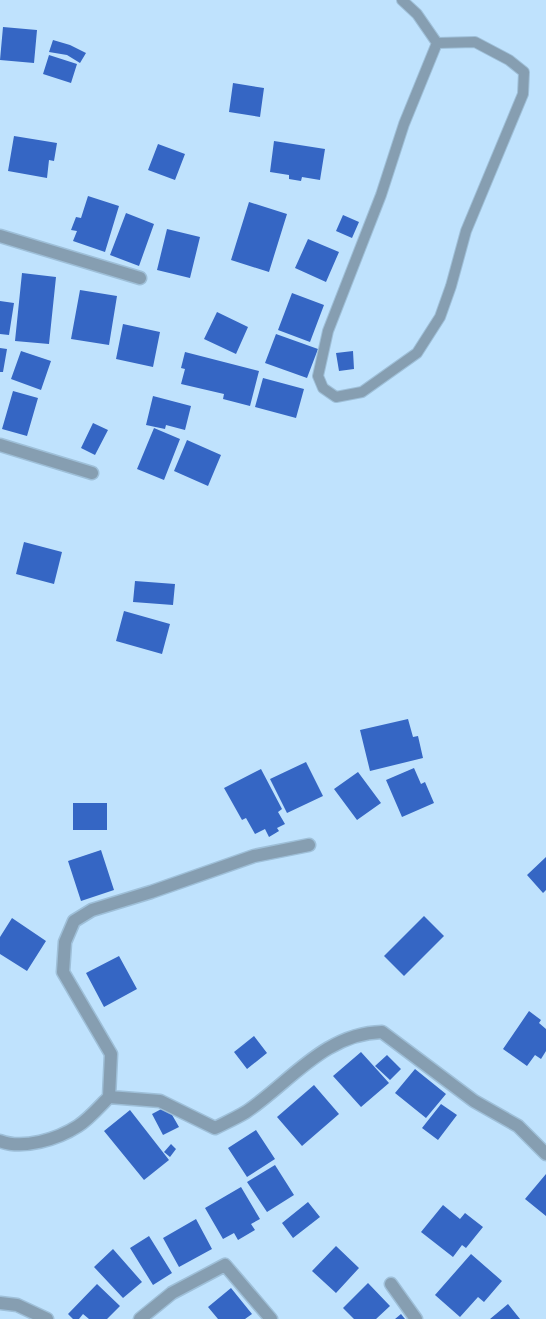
<svg xmlns="http://www.w3.org/2000/svg" width="546" height="1319" font-family="'PT Serif',serif">
  <style>
    .building { fill: #3566c4 }
    .lines { fill: none; stroke-linecap: round; stroke-linejoin: round }
    .lane-casing { stroke: #9ebfd8; stroke-width: 12 }
    .street-casing { stroke: #9ebfd8; stroke-width: 15 }
    .lane { stroke: #869eb1; stroke-width: 10 }
    .street { stroke: #869eb1; stroke-width: 12 }
  </style>
  <rect width="100%" height="100%" fill="#bfe2fd"/>
  <path class="building" d="M3,27l34,3 -3,33 -34,-3z
    M53,40l17,5 16,8 -6,10 -13,-8 -18,-3z
    M49,55l28,9 -6,19 -28,-9z
    M233,83l31,5 -4,29 -31,-5z
    M14,136l43,7 -3,18 -5,-1 -2,18 -39,-7z
    M274,141l51,8 -5,31 -18,-3 -1,4 -12,-2v-4l-19,-3z
    M158,144l27,10 -10,26 -27,-10z
    M88,196l31,10 -14,46 -32,-11 4,-10 -6,-1 5,-13 5,1z
    M249,202l38,12 -18,58 -38,-12z
    M126,213l28,11 -15,42 -29,-11z
    M343,215l16,7 -7,16 -16,-7z
    M167,229l33,8 -10,41 -33,-8z
    M308,239l31,13 -13,30 -31,-14z
    M22,273l34,4 -7,67 -34,-3z
    M80,290l37,6 -8,49 -38,-6z
    M292,293l32,12 -14,37 -32,-12z
    M0,301l14,2 -5,32 -9,-1z
    M217,312l31,15 -12,27 -32,-15z
    M123,324l37,8 -7,35 -37,-8z
    M276,334l42,15 -11,29 -42,-15z
    M0,348l7,1 -4,23h-3z
    M21,351l30,10 -10,29 -30,-11z
    M353,351l1,18 -15,2 -3,-18z
    M185,352l74,19 -9,35 -27,-7 1,-5 -43,-10 4,-15 -4,-1z
    M263,378l41,11 -8,29 -41,-11z
    M13,391l25,7 -11,38 -25,-7z
    M153,396l38,10 -6,24 -19,-5 -1,4 -19,-4z
    M93,423l15,7 -13,25 -14,-7z
    M154,428l26,11 -16,41 -27,-11z
    M187,440l34,15 -13,31 -34,-15z
    M24,542l38,10 -8,32 -38,-10z
    M135,581l40,3 -2,21 -40,-3z
    M124,611l46,13 -8,30 -46,-13z
    M408,719l5,18 5,-1 5,22 -53,13 -10,-41z
    M306,762l17,34 -36,17 -17,-34z
    M414,768l7,16 4,-2 9,21 -32,14 -16,-37z
    M261,769l21,40 -4,3 7,12 -8,4 2,3 -10,6 -4,-8 -10,5 -9,-16 -4,2 -18,-32z
    M358,772l23,31 -24,17 -23,-31z
    M73,803h34v27h-34z
    M101,850l13,40 -33,11 -13,-40z
    M546,857v33l-3,3 -16,-18z
    M424,916l20,20 -40,40 -20,-20z
    M12,918l34,23 -19,30 -27,-17v-17z
    M119,956l18,33 -33,18 -18,-34z
    M529,1011l12,9 -2,3 7,6v22l-5,8 -6,-4 -8,11 -24,-17z
    M254,1036l13,17 -20,16 -13,-17z
    M361,1052l28,31 -28,24 -28,-31z
    M387,1055l14,14 -11,11 -15,-14z
    M415,1069l31,25 -20,24 -31,-25z
    M314,1085l25,29 -37,32 -25,-29z
    M441,1104l16,11 -19,25 -16,-12z
    M167,1106l12,21 -16,8 -11,-21z
    M130,1110l39,50 -25,20 -40,-49z
    M256,1130l19,29 -28,18 -19,-29z
    M171,1144l5,5 -6,8 -6,-5z
    M275,1165l19,30 -27,17 -20,-30z
    M546,1174v42l-21,-17z
    M241,1187l19,32 -9,5 4,6 -17,10 -4,-7 -11,6 -18,-31z
    M308,1202l12,15 -27,21 -11,-15z
    M443,1205l17,14 5,-6 18,14 -17,21 -4,-3 -9,12 -32,-25z
    M196,1219l16,30 -33,18 -16,-29z
    M149,1236l23,37 -19,12 -23,-37z
    M336,1246l23,22 -23,25 -24,-22z
    M113,1249l29,33 -19,16 -29,-31z
    M471,1254l31,27 -18,21 -6,-5 -18,20 -25,-22z
    M368,1283l22,23 -14,13h-22l-11,-11z
    M97,1284l23,22 -13,13h-18l-6,-5 -4,5h-6l-5,-5z
    M231,1288l21,26 -7,5h-27l-10,-12z
    M508,1304l12,15h-30z
    M401,1314l4,5h-10z"/>
  <g class="lines">
    <defs>
      <path id="lane" d="M402,0l15,14 20,29
        M475,42l34,18 15,12 -1,22 -57,137 -15,55 -11,31 -23,36 -55,39 -26,5 -13,-9 -5,-12 10,-45 53,-136 23,-71 33,-81z"/>
      <path id="street" d="M0,236l140,42
        M0,445l92,28
        M109,1097l51,4 55,27c10,-5 21,-10 31,-16 43,-29 79,-79 136,-80l92,69 44,25 28,28
        M0,1141c23,9 58,-2 78,-15 11,-7 22,-20 31,-29l2,-43 -48,-82 2,-30 9,-21 18,-11 59,-18 103,-36 55,-11
        M391,1284l25,35
        M0,1303l17,2 30,14
        M140,1319l32,-26 53,-28 46,54"/>
    </defs>
    <use href="#lane" class="lane-casing"/>
    <use href="#street" class="street-casing"/>
    <use href="#lane" class="lane"/>
    <use href="#street" class="street"/>
  </g>
</svg>
